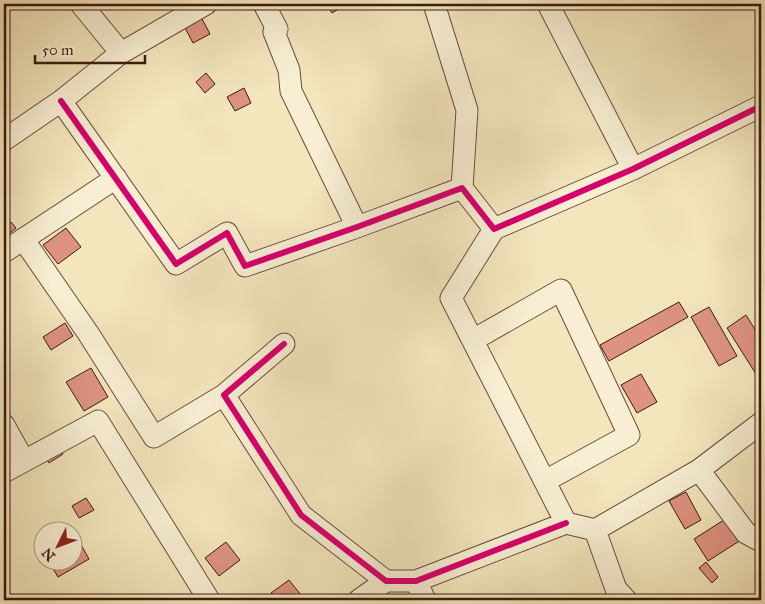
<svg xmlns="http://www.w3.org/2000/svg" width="765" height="604" font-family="'IM FELL Great Primer',serif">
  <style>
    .building { fill: #dd9282; stroke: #3b1b0d }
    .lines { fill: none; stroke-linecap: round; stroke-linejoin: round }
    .minor-casing { stroke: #694e39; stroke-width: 23 }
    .minor { stroke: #f7eed3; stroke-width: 21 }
    .cycleway-casing { stroke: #f7eed3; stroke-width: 9 }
    .cycleway { stroke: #d6006c; stroke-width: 6 }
  </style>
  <rect width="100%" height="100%" fill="#f3e5bc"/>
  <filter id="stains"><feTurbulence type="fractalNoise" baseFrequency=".004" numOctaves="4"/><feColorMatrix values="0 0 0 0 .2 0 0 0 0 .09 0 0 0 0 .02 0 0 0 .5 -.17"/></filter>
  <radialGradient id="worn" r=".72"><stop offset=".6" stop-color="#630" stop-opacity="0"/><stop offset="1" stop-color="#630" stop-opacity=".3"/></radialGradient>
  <path class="building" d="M326,4h21l-15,9z
    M201,17l9,17 -17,9 -9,-17z
    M206,73l9,11 -10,9 -9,-11z
    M244,88l7,15 -16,8 -8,-14z
    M11,222l5,6 -12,10v-10z
    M66,228l15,19 -23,17 -15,-19z
    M679,302l9,15 -79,44 -9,-16z
    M709,307l28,49 -18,10 -28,-49z
    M746,315l15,24v43l-34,-54z
    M65,323l8,13 -22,14 -8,-13z
    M91,368l17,29 -24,14 -18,-29z
    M641,374l16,28 -20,11 -16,-28z
    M4,444l10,13 -10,5z
    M57,445l6,9 -14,9 -6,-9z
    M686,492l15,28 -16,9 -16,-28z
    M86,498l8,12 -15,8 -7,-12z
    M727,518l14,22 -33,21 -14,-22z
    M75,534l14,25 -31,18 -9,-15h23v-27z
    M226,542l14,18 -21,16 -14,-18z
    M706,562l12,15 -6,6 -13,-15z
    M289,580l16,20h-28l-6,-7z"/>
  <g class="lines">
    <defs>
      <path id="minor" d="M81,4l40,49
        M264,4l13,25 -3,3 15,38 2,21 66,136
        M434,4l33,106 -5,78
        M548,4l85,165
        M61,101l115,163 51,-31 18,33 112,-39 105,-39 32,41 139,-60 128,-63
        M4,140l57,-39 60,-48 85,-49
        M494,229l-43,69 115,225 29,7 21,59 10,11
        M23,239l65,94 66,104 70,-42
        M4,252l112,-74
        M473,340l88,-50 68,145 -84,46
        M284,344l-60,51 77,120 85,66h30l150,-58
        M4,425l20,36
        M699,470l62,-47
        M4,472l94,-51 111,179
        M595,530l104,-60 47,63 15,8
        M416,581l9,19
        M359,600l27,-19"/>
    </defs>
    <use href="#minor" class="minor-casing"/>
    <use href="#minor" class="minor"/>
    <defs>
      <path id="cycleway" d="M61,101l115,163 51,-31 18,33 112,-39 105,-39 32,41 139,-60 128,-63
        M284,344l-60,51 77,120 85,66h30l150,-58"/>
    </defs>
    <use href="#cycleway" class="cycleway-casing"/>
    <use href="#cycleway" class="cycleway"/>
  </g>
  <rect width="765" height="604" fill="none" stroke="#f3e5bc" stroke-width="20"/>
  <rect x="5" y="5" width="755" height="594" fill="none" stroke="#3b1b0d" stroke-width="2.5"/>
  <rect x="10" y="10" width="745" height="584" fill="none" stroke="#3b1b0d"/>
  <g transform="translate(58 546) rotate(228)"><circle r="24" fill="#f7eed3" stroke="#ac9a84"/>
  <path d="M0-4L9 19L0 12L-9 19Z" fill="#8f2418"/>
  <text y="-8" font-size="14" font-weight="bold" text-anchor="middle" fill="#3b1b0d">N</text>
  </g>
  <path d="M35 55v8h110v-8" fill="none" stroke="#3b1b0d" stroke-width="2.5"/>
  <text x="42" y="55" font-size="15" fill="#3b1b0d" stroke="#f7eed3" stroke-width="4" paint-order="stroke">50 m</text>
  <rect width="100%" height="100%" filter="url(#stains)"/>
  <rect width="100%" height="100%" fill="url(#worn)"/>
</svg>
